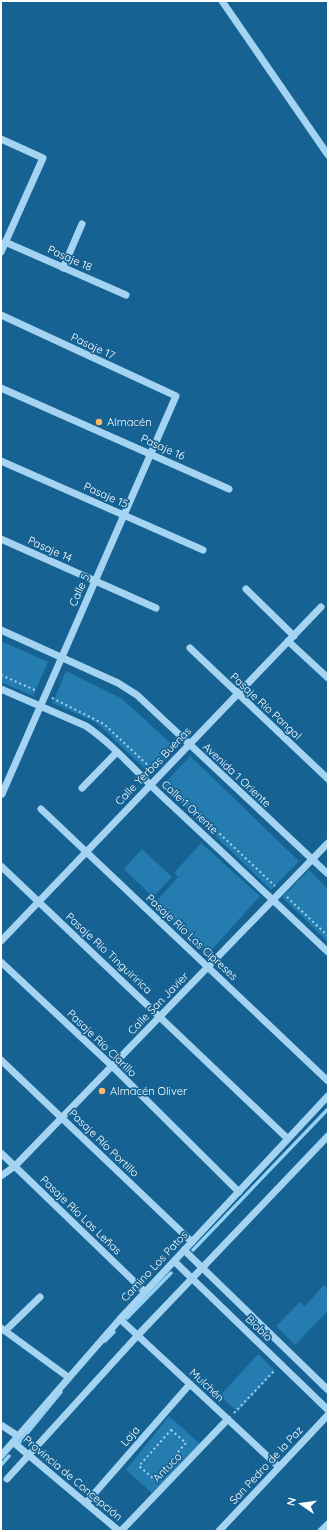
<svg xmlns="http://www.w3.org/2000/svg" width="329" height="1532" font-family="Quicksand,sans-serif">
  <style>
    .green { fill: #247cb0 }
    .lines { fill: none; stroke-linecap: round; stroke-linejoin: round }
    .stream { stroke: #96d2f4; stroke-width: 3.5 }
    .path { stroke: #a4d4f1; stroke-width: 2; stroke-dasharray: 2 3; stroke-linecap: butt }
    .minor { stroke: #a4d4f1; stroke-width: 7 }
    .poi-dot { fill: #ffb764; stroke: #156293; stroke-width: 1.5 }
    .labels { text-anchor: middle; stroke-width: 3.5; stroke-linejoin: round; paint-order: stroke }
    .street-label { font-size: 11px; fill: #fff; stroke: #156293 }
    .poi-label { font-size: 11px; fill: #fff; stroke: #156293; text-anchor: start }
  </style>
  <rect width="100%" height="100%" fill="#156293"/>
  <path class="green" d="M1,641l47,21 -15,34 -32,-14z
    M66,671l55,27 55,50 -25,27 -54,-52 -44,-20z
    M190,756l109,105 -28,29 -108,-105z
    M201,843l59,53 -53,59 -54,-50 25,-28 -4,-4z
    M142,849l30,28 -19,20 -29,-28z
    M309,870l19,19v53l-46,-45z
    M324,1285l4,4v22l-33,34 -19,-19 24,-24 5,4z
    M258,1354l17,17 -37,41 -18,-16z
    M169,1416l31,28 -48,49 -26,-23z"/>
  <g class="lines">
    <path class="stream" d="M193,1250l135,-141
      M127,1318l44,-45
      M105,1341l9,-9
      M20,1442l41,-50
      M1,1465l8,-9"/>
    <path class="path" d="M1,675l36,16
      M52,698l52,26 49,46
      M165,782l110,104
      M287,897l41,39
      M234,1413l40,-42
      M171,1430l15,13 -32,36 -15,-13z"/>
    <path class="minor" d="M222,1l106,154
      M1,139l42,19 -42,94
      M5,242l121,53
      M63,268l19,-44
      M1,315l175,81 -174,398
      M1,388l228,101
      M1,461l202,89
      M1,539l155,69
      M246,589l48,47
      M1,630l117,53 19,12 191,179
      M288,641l40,37
      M190,648l138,131
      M1,689l85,37c29,20 52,48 78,72 55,51 109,102 164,154
      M82,788l35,-36
      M41,809l287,272
      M1,866l287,273
      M1,941l320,-334
      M1,962l111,104 127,126
      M1,1060l191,182
      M1,1153l144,139
      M1,1176l14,-10 313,-323
      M184,1250l144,140
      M174,1261l154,149
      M120,1319l159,148
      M1,1328l67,49
      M5,1331l35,-34
      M1,1425l17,11
      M13,1442l106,89
      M1,1456l119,-137 208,-223
      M7,1479l131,-144 190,-199
      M86,1503l104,-119
      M121,1531l107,-112
      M219,1531l109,-116
      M321,1531l7,-7"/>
  </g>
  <g class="poi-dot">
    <circle cx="99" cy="422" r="4"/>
    <circle cx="102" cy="1091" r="4"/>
  </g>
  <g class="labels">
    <g class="street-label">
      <text transform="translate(70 258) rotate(24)" y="4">Pasaje 18</text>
      <text transform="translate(93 346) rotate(25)" y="4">Pasaje 17</text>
      <text transform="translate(163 447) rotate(24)" y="4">Pasaje 16</text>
      <text transform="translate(106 495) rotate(24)" y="4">Pasaje 15</text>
      <text transform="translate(50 549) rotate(24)" y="4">Pasaje 14</text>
      <text transform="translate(79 590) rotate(-66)" y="4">Calle 5</text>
      <text transform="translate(266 706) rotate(43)" y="4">Pasaje Río Pangal</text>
      <text transform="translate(153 766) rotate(-46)" y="4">Calle Yerbas Buenas</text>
      <text transform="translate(237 775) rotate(43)" y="4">Avenida 1 Oriente</text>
      <text transform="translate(190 807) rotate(43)" y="4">Calle 1 Oriente</text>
      <text transform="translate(192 937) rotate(43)" y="4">Pasaje Río Los Cipreses</text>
      <text transform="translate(109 953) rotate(43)" y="4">Pasaje Río Tinguiririca</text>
      <text transform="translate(158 1003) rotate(-46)" y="4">Calle San Javier</text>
      <text transform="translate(102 1043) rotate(44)" y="4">Pasaje Río Clarillo</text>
      <text transform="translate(104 1143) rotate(44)" y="4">Pasaje Río Portillo</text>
      <text transform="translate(81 1215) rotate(44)" y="4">Pasaje Río Las Leñas</text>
      <text transform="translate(154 1266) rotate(-47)" y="4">Camino Los Patos</text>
      <text transform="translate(259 1328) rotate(44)" y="4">Biobío</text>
      <text transform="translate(207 1385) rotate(43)" y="4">Mulchén</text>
      <text transform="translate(130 1436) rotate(-49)" y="4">Laja</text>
      <text transform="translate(266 1465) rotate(-47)" y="4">San Pedro de la Paz</text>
      <text transform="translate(167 1467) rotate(-46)" y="4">Antuco</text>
      <text transform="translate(73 1478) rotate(40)" y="4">Provincia de Concepción</text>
    </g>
    <g class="poi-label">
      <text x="107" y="426">Almacén</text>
      <text x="110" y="1095">Almacén Oliver</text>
    </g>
  </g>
  <rect width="329" height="1532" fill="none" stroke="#ffffff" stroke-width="4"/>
  <g transform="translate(301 1504) rotate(283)" stroke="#156293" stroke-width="3" paint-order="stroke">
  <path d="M0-3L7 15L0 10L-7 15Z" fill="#ffffff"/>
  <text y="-6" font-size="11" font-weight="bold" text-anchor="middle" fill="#ffffff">N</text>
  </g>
</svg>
